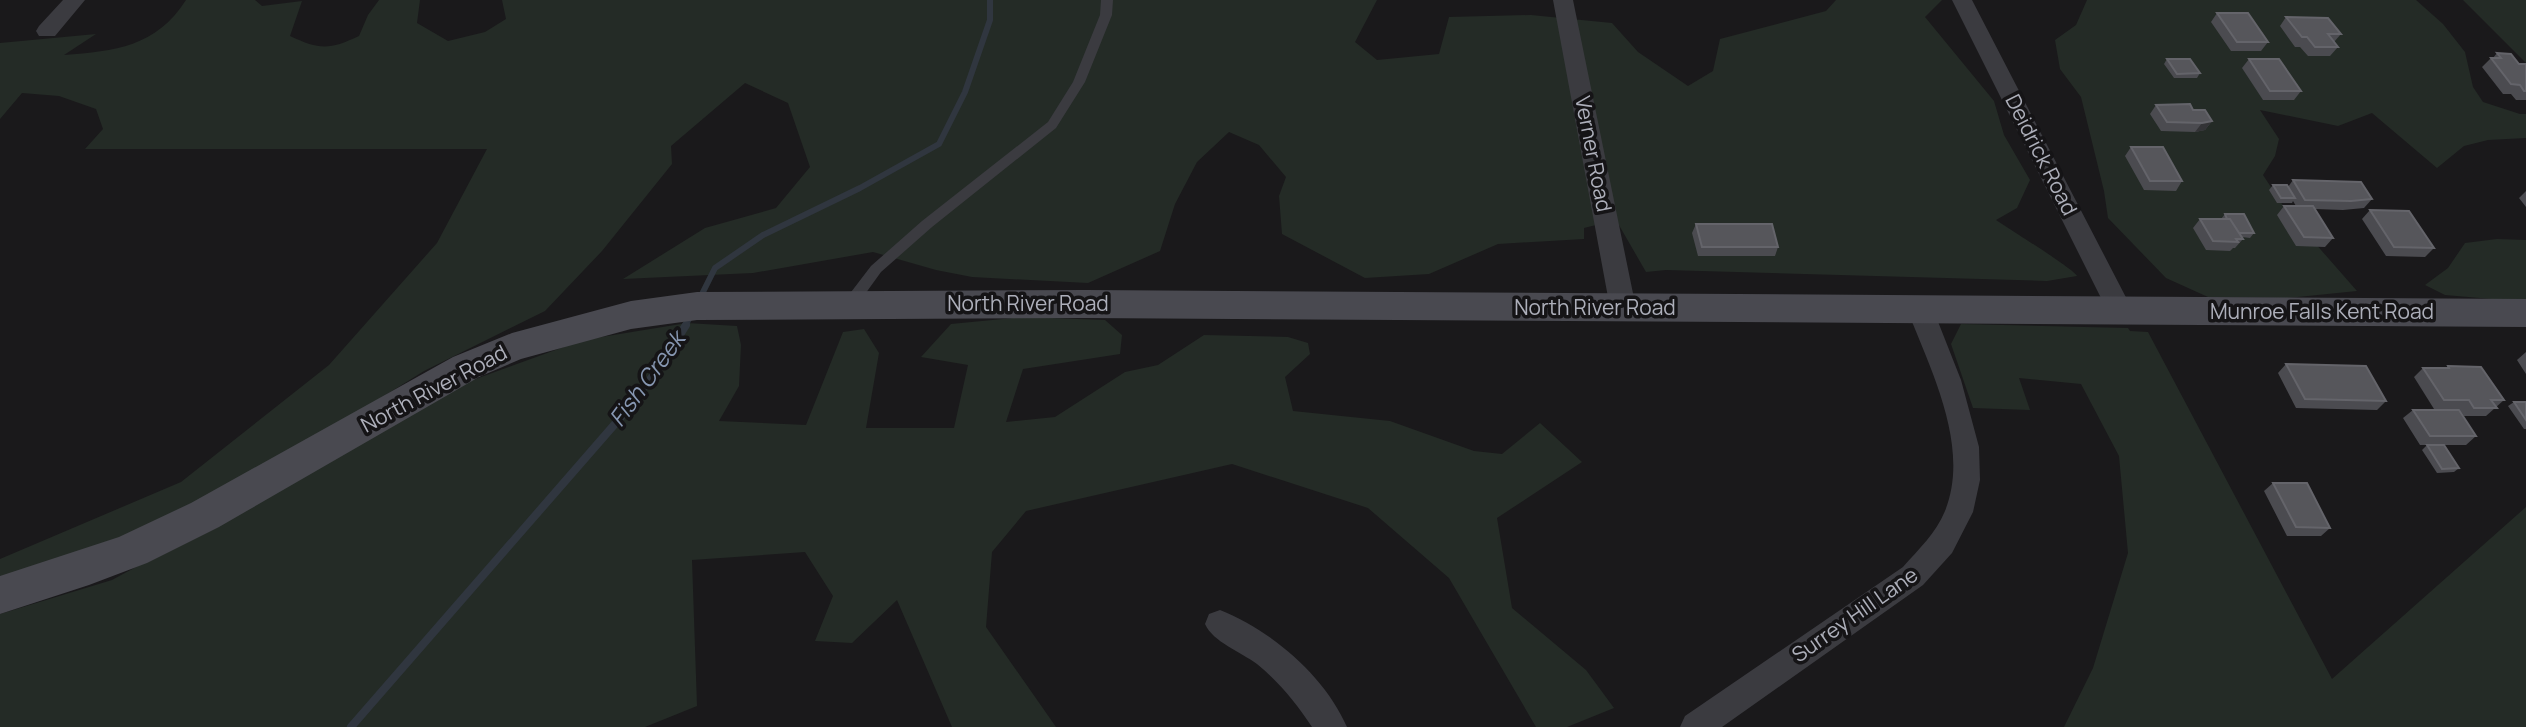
<svg xmlns="http://www.w3.org/2000/svg" width="2526" height="727" font-family="Manrope,sans-serif">
  <style>
    .green { fill: #242b26 }
    .lines { fill: none; stroke-linecap: round; stroke-linejoin: round }
    .stream-far1 { stroke: #30363f; stroke-width: 6 }
    .stream { stroke: #30363f; stroke-width: 8 }
    .lane { fill: #3b3b40; fill-rule: evenodd }
    .street { fill: #3b3b40; fill-rule: evenodd }
    .secondary { fill: #494950; fill-rule: evenodd }
    .wall { fill: #4b4b50 }
    .shaded-wall { fill: #333336 }
    .building { fill: #56565b; stroke: #64646a; stroke-width: 2 }
    .labels { text-anchor: middle; stroke-width: 7; stroke-linejoin: round; paint-order: stroke }
    .street-label { font-size: 21px; fill: #adafba; stroke: #151416 }
    .water-label { font-size: 23px; font-style: italic; fill: #8797b2; stroke: #151416 }
  </style>
  <rect width="100%" height="100%" fill="#1a191b"/>
  <path class="green" d="M186,0h69l7,6 40,-5 -12,35c30,14 39,14 69,0l9,-21 11,-15h41l-3,23 31,18 37,-9 21,-13 -4,-19h875l-22,42 22,18 62,-6 10,-37 82,-2 81,8 26,29 50,34 25,-15 7,-32 106,-28 10,-11h106l-17,17 69,84 10,34 26,45 -13,28 -21,12c13,9 78,49 81,56l-30,5 -381,-11 -20,2 -30,-52 -32,8v11l-86,5 -69,30 -64,4 -83,-44 -3,-38 7,-19 -27,-32 -30,-13 -32,30 -22,42 -15,47 -72,32 -116,-6 -36,-7 -63,-18 -120,21 -130,6 82,-51 71,-20 34,-41 -22,-64 -43,-20 -74,63 1,18 -70,87 -57,60 -121,60 -64,40 -204,115 -156,54v-21l181,-77 148,-117 108,-122 50,-94h-402l18,-20 -7,-20 -37,-13 -37,-3 -22,26v-76l96,-9 -32,21c51,-4 92,-8 122,-55z
    M2087,0h329l27,24 22,28 8,35 10,15 37,12h6v24l-38,2 -24,6 -27,22 -65,-55 -34,13 -78,-16 19,29 -4,17 -12,19 23,35 71,81 -69,7 -80,-1 -42,-19 -58,-60 -4,-27 -23,-94 -21,-28 -5,-29 21,-15z
    M2463,0h63v63z
    M2497,239l29,1v62l-81,-7 -20,-10 23,-17 17,-25z
    M1023,317l82,3 17,15 -2,19 -97,15 -17,53 49,-5 70,-45 33,-7 46,-30 84,2 20,6 2,11 -25,23 8,34 97,10 84,30 28,3 38,-31 42,39 -85,56 15,90 74,62 28,38 -47,19h-31l-87,-149 -81,-70 -136,-44 -206,47 -34,41 -6,75 70,100h-104l-55,-127 -45,43 -37,-2 18,-45 -28,-44 -113,8 5,146 -52,21h-645v-113l112,-34 191,-104 159,-92 121,-44 104,-17 50,3 4,19 -2,41 -20,35 87,4 37,-93 21,-3 15,24 -13,75h88l14,-63 -47,-8 30,-33z
    M1961,324l167,4 2,3 18,1 184,347 194,-172v220h-462l29,-59 35,-115 -9,-97 -38,-72 -62,-6 11,32 -57,-2 -22,-64z"/>
  <g class="lines">
    <path class="stream-far1" d="M700,298l15,-30 48,-33 97,-47 79,-44 26,-52 25,-72v-20
      M685,326l6,-11"/>
    <path class="stream" d="M351,727l270,-310 38,-49 27,-43"/>
    <path class="lane" d="M1101,0h12l-1,15 -27,67 -29,46 -124,99 -51,45 -26,36h-10l-2,-4 2,-4 26,-34 51,-45 126,-99 25,-40 27,-67z"/>
    <path class="street" d="M63,0h22l-30,36h-16l-3,-5 3,-5z
      M1553,0h20l63,308 -4,7 -9,3 -9,-3 -4,-7z
      M1952,0h20l160,309 -4,7 -9,3 -9,-3z
      M1920,299l9,3 4,7 28,71 18,67 1,33 -7,32 -21,41 -29,32 -201,142h-42l5,-11 218,-149c15,-17 33,-34 42,-56 26,-65 -15,-142 -38,-202l4,-7z
      M1220,610c51,20 105,66 127,117h-35c-15,-23 -33,-45 -55,-63 -16,-12 -44,-22 -52,-40l4,-10z"/>
    <path class="secondary" d="M1086,290l1440,9v28l-1440,-9 -389,2 -66,9 -110,30 -42,18 -260,150 -72,36 -58,22 -89,29v-38l119,-39 72,-34 262,-146 59,-24 119,-32 66,-9z"/>
  </g>
  <path class="wall" d="M2217,13l51,29 -7,9h-30l-20,-29z
    M2286,17l55,17 -7,8 4,5 -8,9h-22l-8,-9h-5l-15,-21z
    M2497,53l22,11h7v36h-10l-5,-6h-8l-21,-27 9,-9h2z
    M2167,59l33,14 -3,5h-23l-10,-14z
    M2249,59l52,32 -7,9h-31l-21,-32z
    M2156,105l37,5 19,11 -7,9 -10,2 -34,-1 -11,-17z
    M2131,147l51,34 -6,10 -32,-1 -19,-34z
    M2293,180l79,19 -8,9 -21,2 -28,-1 18,29 -8,9 -29,-1 -19,-31 7,-9h12l-3,-5 -1,2h-15l-8,-13 4,-5 15,2z
    M2526,191v16l-7,-9z
    M2370,210l64,38 -9,9 -39,-1 -24,-37z
    M2225,214l29,19 -4,5 -8,-1 1,2 -8,9h-2l-3,3 -24,-1 -13,-22 7,-9h21z
    M1696,224l82,23 -3,9h-77l-6,-23z
    M2526,352v22l-9,-14z
    M2286,364l100,37 -9,9 -81,-2 -18,-35z
    M2448,366l56,34 -18,16h-22l-5,-7h-25l-20,-32 9,-9h23z
    M2514,402h12v27h-2l-16,-23z
    M2413,410l63,26 -10,9h-46l-17,-27z
    M2427,445l32,23 -5,4 -17,1 -15,-23z
    M2273,483l57,45 -9,8h-34l-23,-45z"/>
  <path class="shaded-wall" d="M2212,121l-7,9 -10,2 7,-9z"/>
  <path class="building" d="M2217,13h31l20,29h-31z
    M2286,17l42,1 13,16h-13l10,13h-23l-8,-10h-5z
    M2497,53l14,1 8,10h7v27h-2l-4,-6 -9,-1 -20,-26h10z
    M2167,59h23l10,14 -23,1z
    M2249,59h30l22,32h-31z
    M2190,104l3,6h12l7,11 -10,2 -35,-1 -11,-17z
    M2131,147h32l19,34h-32z
    M2293,180l68,2 11,17 -21,2 -46,-1z
    M2273,185h14l8,13h-14z
    M2284,206h29l20,32 -29,-1z
    M2370,210l39,1 25,37 -40,-1z
    M2225,214h19l10,19h-15l-9,-14h-3z
    M2200,219h30l13,20h-7l2,3 -25,-1z
    M1696,224h76l6,23h-76z
    M2286,364l80,2 20,35 -81,-2z
    M2448,366l33,1 23,33h-13l6,8h-23l-5,-8h-25l-21,-32h26z
    M2514,402h12v18z
    M2413,410h46l17,26h-46z
    M2427,445h17l15,23 -17,1z
    M2273,483h34l23,45 -34,-1z"/>
  <g class="labels">
    <g class="street-label">
      <text transform="translate(1593 154) rotate(79)" y="7">Verner Road</text>
      <text transform="translate(2041 155) rotate(63)" y="7">Deidrick Road</text>
      <text x="1028" y="311">North River Road</text>
      <text x="1595" y="315">North River Road</text>
      <text x="2322" y="319">Munroe Falls Kent Road</text>
      <text transform="translate(434 389) rotate(-28)" y="7">North River Road</text>
      <text transform="translate(1855 615) rotate(-35)" y="7">Surrey Hill Lane</text>
    </g>
    <g class="water-label">
      <text transform="translate(647 379) rotate(-54)" y="8">Fish Creek</text>
    </g>
  </g>
</svg>
